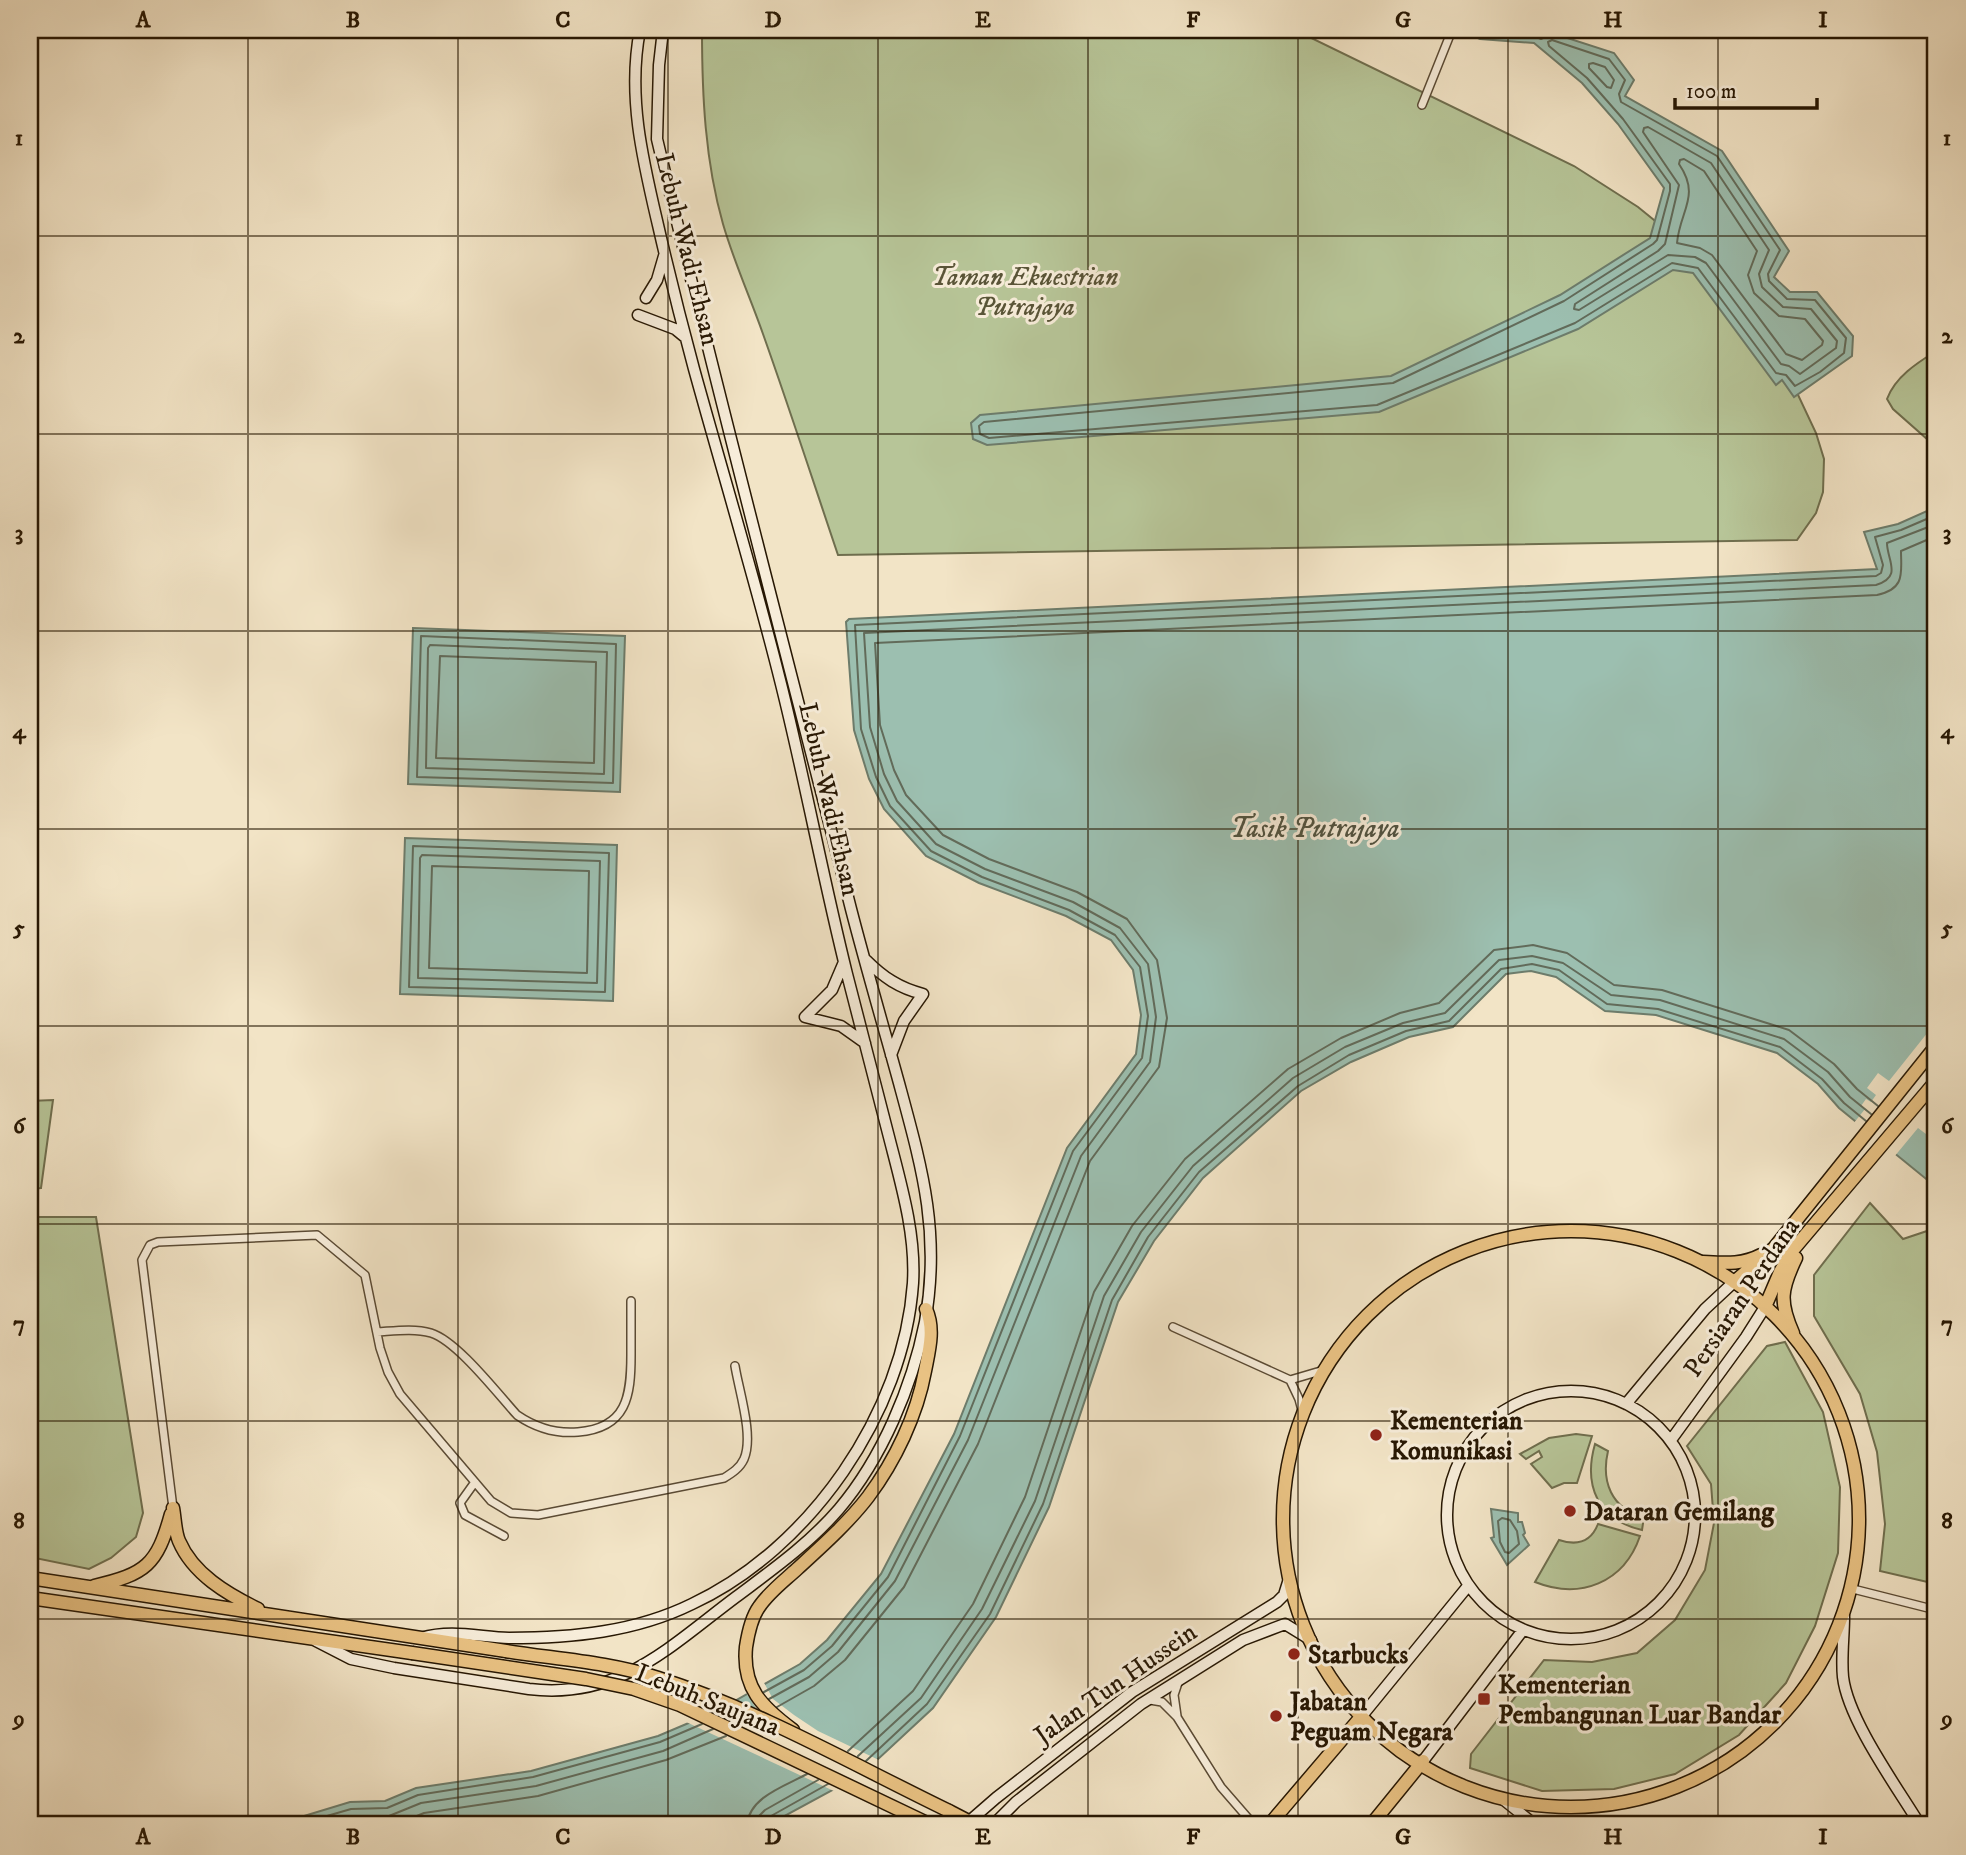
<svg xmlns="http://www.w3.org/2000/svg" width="1966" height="1855" font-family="'IM FELL DW Pica',serif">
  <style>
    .green { fill: #b7c598; stroke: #6f6e4e; stroke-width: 2 }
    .water { fill: #9cbfb0; stroke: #6d7c6b; stroke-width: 2 }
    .pier { fill: #f2e4c6 }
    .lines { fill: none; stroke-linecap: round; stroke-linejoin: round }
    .shore { stroke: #626b5a; stroke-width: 2 }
    .street-casing { stroke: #5a4a34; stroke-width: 10 }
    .secondary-casing { stroke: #271703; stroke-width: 13 }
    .primary-casing { stroke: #271703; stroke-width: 15 }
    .street { stroke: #f7edda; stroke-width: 7 }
    .secondary { stroke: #f7edda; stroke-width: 10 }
    .primary { stroke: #e9c283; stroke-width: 12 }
    .primary-bridge-casing { stroke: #271703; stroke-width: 15; stroke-linecap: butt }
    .primary-bridge { stroke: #e9c283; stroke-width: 12 }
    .grid { fill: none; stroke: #271703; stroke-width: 2; stroke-opacity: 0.55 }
    .poi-dot { fill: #8f2418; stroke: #f7edda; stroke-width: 2.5 }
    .labels { text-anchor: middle; stroke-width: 6; stroke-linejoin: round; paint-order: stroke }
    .street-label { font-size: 26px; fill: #271703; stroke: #f7edda }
    .park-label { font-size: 26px; font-style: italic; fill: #595437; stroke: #f7edda }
    .poi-label { font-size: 26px; font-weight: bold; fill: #271703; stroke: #f7edda; text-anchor: start }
    .water-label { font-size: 28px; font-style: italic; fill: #505240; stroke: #f7edda }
    .neatline { fill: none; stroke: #271703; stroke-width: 2.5 }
    .grid-label { font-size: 23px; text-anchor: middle; font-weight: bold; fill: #271703 }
  </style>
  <rect width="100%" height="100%" fill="#f2e4c6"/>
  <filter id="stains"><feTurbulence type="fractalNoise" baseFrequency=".00286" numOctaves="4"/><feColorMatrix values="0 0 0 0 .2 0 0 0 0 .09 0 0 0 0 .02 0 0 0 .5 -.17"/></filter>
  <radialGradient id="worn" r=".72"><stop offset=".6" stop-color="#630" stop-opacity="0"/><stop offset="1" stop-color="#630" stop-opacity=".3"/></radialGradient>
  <path class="green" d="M702,30h593l279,136 64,41 43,35 111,140 24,51 8,26 -1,33 -7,21 -19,27 -959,15c-25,-74 -49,-148 -75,-221 -13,-37 -29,-72 -40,-110 -18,-63 -21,-129 -21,-194z
    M1936,351v96l-43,-38 -6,-10c8,-22 30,-36 49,-48z
    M53,1100l-12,88 -11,1v-88z
    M1870,1203l33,36 24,-8 9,14v339l-56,-13 5,-47 -8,-72 -17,-58 -46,-78v-41z
    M30,1217h66l47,296 -7,24 -25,21 -22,11 -59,-12z
    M1785,1342l38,70 17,75 -2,66 -23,73 -29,57 -47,52 -64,39 -61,15 -72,2 -72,-23 1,-14 73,-94 48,2 45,-9 38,-33 30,-50 9,-47 -3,-39 -24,-38 80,-100z
    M1576,1434l16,2 -15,47h-13l-12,5 -21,-24 11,-7 -3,-6 -13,8 -6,-5 29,-16z
    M1595,1444l13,7c-7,30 3,58 36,66l-2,13c-44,-10 -59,-44 -47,-86z
    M1598,1524l42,12c-16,47 -60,64 -105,46l24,-42c18,6 32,2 39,-16z"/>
  <path class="water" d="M1460,30h78l17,4 59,19 20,27 -9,16 97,55 67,100 -15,26 16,15h27l36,44 -1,20 -58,41 -12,-17 -6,5 -83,-112 -20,-3 -95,59 -199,83 -392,33 -14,-6 -2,-16 9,-8 411,-39 169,-81 90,-57 14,-50 -46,-64 -36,-41 -48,-40 -54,-4z
    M1936,507v680l-97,-79 -21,-24 -41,-31 -121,-38 -51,-4 -49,-34 -25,-6 -25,3 -53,53 -44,10 -58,25 -50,29 -98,87 -49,63 -36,61 -69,205 -53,110 -63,91 -71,66 -94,51h-521l34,-2 69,-21 35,-1 31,-13 115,-17 127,-35 59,-25 83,-47 27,-24 54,-66 73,-140 113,-286 69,-94 5,-39 -8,-45 -22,-30 -45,-24 -87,-33 -53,-27 -42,-47 -15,-30 -15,-49 -8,-108 3,-3 1028,-50 -13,-37 34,-8z
    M413,628l212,8 -5,156 -212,-8z
    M405,838l212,7 -4,156 -213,-7z
    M1491,1509l27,4v9h4l3,11 -2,2 6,10 -22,20 -16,-27 3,-1z"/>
  <path class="pier" d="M1936,1022v80l-8,10 8,6v4l-10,12 -8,-6 -24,29 -41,-33 12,-15 -4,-3 5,-7 5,3 5,-7 -9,-7 11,-15 11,8z
    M763,1681l10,18 21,16 24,16 63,30 -17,16 -28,15 -152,-71 46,-22 21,11 5,-2 -11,-17z"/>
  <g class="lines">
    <path class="shore" d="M1477,30l57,6 7,3 4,-2 -1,-7
      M1552,40l57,19 16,21 -6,14 2,8 96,54 63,94 -12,24 1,7 18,18 28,1 31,38 -2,15 -24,19 -25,14 -9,-11 -10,-2 -78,-105 -26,-5 -97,60 -198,82 -388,33 -9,-4 -1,-8 5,-4 409,-39 171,-82 89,-57 4,-4 13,-49v-7l-47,-65 -36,-41 -38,-32 -1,-4z
      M1593,63l12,4 9,13 -3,8 -4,-1 -18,-19v-4z
      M1648,127l63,36 58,87 -10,24 3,13 21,20 28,2 26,32 -1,7 -36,26 -11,-8 -8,-2 -75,-101 -11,-6 -27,-2 -89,55 -5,-1 1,-5 83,-53 7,-7 14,-59 -36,-53 1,-4z
      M1680,160l4,-1 20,12 53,80 -9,24 6,18 25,23 26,3 18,22 -1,4 -20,15 -16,-6 -74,-99 -12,-7 -23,-5c3,-33 24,-47 2,-79z
      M421,636l195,8 -3,139 -196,-6z
      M430,645l177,7 -3,122 -178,-6 2,-120z
      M440,656l156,6 -2,101 -158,-5z
      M413,846l196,7 -4,139 -196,-5z
      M422,855l178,6 -3,122 -179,-5 2,-120z
      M432,866l157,5 -2,102 -158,-5z
      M1502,1518l8,2 7,11 2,13 -10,9 -4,-1 -5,-10 -2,-21z
      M764,1692l40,-22 28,-24 56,-69 72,-141 113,-285 69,-93 6,-42 -8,-49 -25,-32 -46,-25 -87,-33 -51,-26 -41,-45 -14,-29 -15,-48 -6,-104 1021,-49 5,-3 2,-8 -8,-28 26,-7 35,-15
      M769,1699l40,-22 29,-25 57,-71 73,-141 113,-284 69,-94 6,-45 -8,-53 -28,-36 -47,-26 -88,-33 -49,-25 -39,-43 -13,-27 -14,-47 -6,-94 1012,-48c27,-8 11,-25 11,-42l49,-19
      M777,1707l37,-21 31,-26 59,-73 74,-143 112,-283 69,-94 8,-49 -10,-58 -30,-41 -50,-27 -88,-33 -46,-24 -37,-40 -12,-25 -14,-45 -5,-82 1002,-48c29,-6 24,-23 24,-44l35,-15
      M848,1751l65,-60 60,-87 52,-107 69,-205 38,-66 53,-67 103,-90 53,-31 59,-25 39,-10 55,-53 39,-5 34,8 47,32 48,5 127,40 45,34 23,25 21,17
      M858,1756l63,-58 61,-89 53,-108 69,-205 37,-64 52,-66 100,-88 52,-31 58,-24 42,-10 54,-53 33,-4 31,7 48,32 49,5 124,39 44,33 22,25 21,17
      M866,1761l61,-57 63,-90 53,-110 69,-204 36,-63 51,-65 99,-86 51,-31 57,-24 43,-10 52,-52 31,-5 27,6 48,34 51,5 122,38 42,32 22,24 22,18
      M296,1825l55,-16 36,-1 31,-13 115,-18 127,-35 42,-18
      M326,1825l26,-8 37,-1 32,-13 115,-17 127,-35 50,-22
      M395,1825l29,-12 114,-17 128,-36 60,-24
      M747,1825c2,-28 38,-39 60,-51
      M758,1825l1,-9 6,-6 53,-30
      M767,1825l4,-9 57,-32"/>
    <defs>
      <path id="street" d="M1422,105l30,-75
        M1173,1327l117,53 9,19 4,15
        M377,1332c17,-1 37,-4 54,1 26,8 66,60 86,82 19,13 38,19 61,17 49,-4 53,-36 53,-77 0,-18 0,-36 0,-54
        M1290,1380l34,-10
        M475,1482l-15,21 5,12 39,21
        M173,1508l-31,-248 8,-15 8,-3 159,-7 48,40 15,73 8,24 12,22 91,107 20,12 27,2 186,-37c8,-5 16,-10 20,-19 10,-23 -5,-68 -9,-93
        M1853,1589l83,21
        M1150,1700l12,2 15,15 44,70 33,38
        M1177,1716l-3,-21 5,-15"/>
      <path id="secondary" d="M646,298l11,-18 7,-24
        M638,315l37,14 11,9
        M866,960c17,17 33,28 57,34l-19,27 -13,34
        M805,1017l27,-27 12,-28
        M805,1017l36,9 24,17
        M1447 1515a124 124 0 1 1 248 0a124 124 0 1 1-248 0Z
        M1626,1404l79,-95 29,-27
        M1671,1440l75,-103 19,-30
        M1844,1617c0,19 -3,41 -1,60 5,43 54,110 77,148
        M421,1638c30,-9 58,-1 88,0 63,0 126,-6 183,-34 118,-55 212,-191 221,-321 3,-49 -12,-99 -24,-146 -14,-54 -28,-109 -42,-163 -24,-96 -42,-194 -66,-290 -26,-105 -58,-210 -87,-315 -13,-48 -25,-96 -36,-144 -15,-64 -31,-129 -18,-195
        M316,1641l35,18 43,9 135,21c90,11 140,-42 207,-92 36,-27 73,-53 103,-88 43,-51 73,-122 86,-187 16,-89 -3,-154 -26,-239 -16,-58 -33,-116 -48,-174 -65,-257 -133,-513 -194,-770l2,-74 4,-35
        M1361,1717l107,-131
        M1423,1761l100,-131
        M1504,1800l31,25
        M965,1825l31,-27 136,-106 145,-90 7,-7 5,-16
        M993,1825l23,-23 125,-98 102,-64 42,-16 26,16"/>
      <path id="primary" d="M1283 1519a288 288 0 1 1 576 0a288 288 0 1 1-576 0Z
        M1703,1262c21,1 39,3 58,-7
        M1734,1282l40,-34 162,-202
        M1765,1307l15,-35 12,-21 144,-170
        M1793,1333c-14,-31 -12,-44 3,-75
        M173,1508c2,11 2,24 6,33 14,33 48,53 79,68
        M30,1578l476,73
        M94,1586c52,-12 63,-21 77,-72
        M30,1598l382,55
        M793,1730c-31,-23 -51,-42 -47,-83 2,-13 5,-29 13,-40 10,-15 25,-26 38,-38 24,-22 51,-46 71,-72 27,-36 49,-82 57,-126 4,-21 10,-42 1,-62
        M949,1811l27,14
        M1269,1825l92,-108
        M1371,1825l52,-64"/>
    </defs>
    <use href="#street" class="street-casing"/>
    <use href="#secondary" class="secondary-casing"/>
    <use href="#primary" class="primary-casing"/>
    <use href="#street" class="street"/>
    <use href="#secondary" class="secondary"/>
    <use href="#primary" class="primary"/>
    <defs>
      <path id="primary-bridge" d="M506,1651c50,8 103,11 152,27 100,32 196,87 291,133
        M412,1653l174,26 48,10 46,16 251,120"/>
    </defs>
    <use href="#primary-bridge" class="primary-bridge-casing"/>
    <use href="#primary-bridge" class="primary-bridge"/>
  </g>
  <path class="grid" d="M248,30v1795M458,30v1795M668,30v1795M878,30v1795M1088,30v1795M1298,30v1795M1508,30v1795M1718,30v1795M30,236h1906M30,434h1906M30,631h1906M30,829h1906M30,1026h1906M30,1224h1906M30,1421h1906M30,1619h1906"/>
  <g class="poi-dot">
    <circle cx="1376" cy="1435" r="7"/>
    <circle cx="1570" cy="1511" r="7"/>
    <circle cx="1294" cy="1654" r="7"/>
    <rect x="1477" y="1692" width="14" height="14" rx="3.5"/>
    <circle cx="1276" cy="1716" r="7"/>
  </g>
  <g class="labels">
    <g class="street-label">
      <text transform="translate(688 249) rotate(76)" y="9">Lebuh Wadi Ehsan</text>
      <text transform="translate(830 799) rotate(77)" y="9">Lebuh Wadi Ehsan</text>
      <text transform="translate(1741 1297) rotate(-56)" y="9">Persiaran Perdana</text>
      <text transform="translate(1115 1683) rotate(-35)" y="9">Jalan Tun Hussein</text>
      <text transform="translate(708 1699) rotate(22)" y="9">Lebuh Saujana</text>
    </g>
    <g class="park-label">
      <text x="1025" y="285">Taman Ekuestrian<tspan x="1025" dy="30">Putrajaya</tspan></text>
    </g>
    <g class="poi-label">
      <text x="1390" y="1429">Kementerian<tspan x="1390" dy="30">Komunikasi</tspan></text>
      <text x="1584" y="1520">Dataran Gemilang</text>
      <text x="1308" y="1663">Starbucks</text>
      <text x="1498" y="1693">Kementerian<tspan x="1498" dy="30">Pembangunan Luar Bandar</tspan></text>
      <text x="1290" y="1710">Jabatan<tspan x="1290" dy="30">Peguam Negara</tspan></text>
    </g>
    <g class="water-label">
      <text x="1315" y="837">Tasik Putrajaya</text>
    </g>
  </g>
  <rect width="1966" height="1855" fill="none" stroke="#f2e4c6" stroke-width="77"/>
  <path d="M1675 98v10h142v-10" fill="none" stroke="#271703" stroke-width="3.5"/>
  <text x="1686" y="98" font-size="21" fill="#271703" stroke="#f7edda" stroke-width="5" paint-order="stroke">100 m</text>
  <rect x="38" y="38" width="1889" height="1778" class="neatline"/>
  <g class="grid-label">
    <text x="143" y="27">A</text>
    <text x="353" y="27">B</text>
    <text x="563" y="27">C</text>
    <text x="773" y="27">D</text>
    <text x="983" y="27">E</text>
    <text x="1193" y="27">F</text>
    <text x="1403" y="27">G</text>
    <text x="1613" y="27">H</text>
    <text x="1823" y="27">I</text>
    <text x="19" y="145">1</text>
    <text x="1947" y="145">1</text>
    <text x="19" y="343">2</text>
    <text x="1947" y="343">2</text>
    <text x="19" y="540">3</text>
    <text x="1947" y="540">3</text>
    <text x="19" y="738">4</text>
    <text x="1947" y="738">4</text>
    <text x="19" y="935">5</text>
    <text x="1947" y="935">5</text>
    <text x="19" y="1133">6</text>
    <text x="1947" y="1133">6</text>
    <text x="19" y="1331">7</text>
    <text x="1947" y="1331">7</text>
    <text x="19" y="1528">8</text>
    <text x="1947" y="1528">8</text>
    <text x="19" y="1726">9</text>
    <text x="1947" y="1726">9</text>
    <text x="143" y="1844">A</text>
    <text x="353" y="1844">B</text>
    <text x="563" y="1844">C</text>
    <text x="773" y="1844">D</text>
    <text x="983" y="1844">E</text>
    <text x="1193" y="1844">F</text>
    <text x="1403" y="1844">G</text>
    <text x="1613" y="1844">H</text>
    <text x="1823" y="1844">I</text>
  </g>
  <rect width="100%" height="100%" filter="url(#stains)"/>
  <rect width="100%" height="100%" fill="url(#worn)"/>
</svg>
